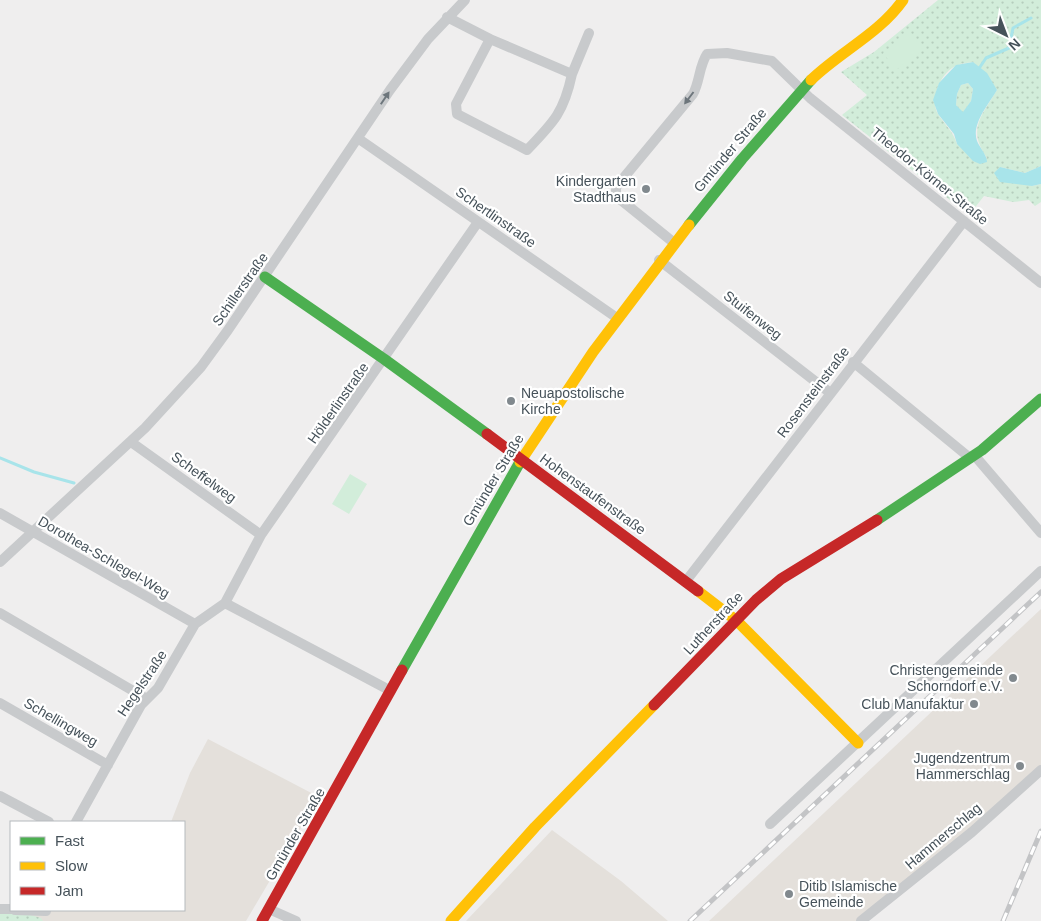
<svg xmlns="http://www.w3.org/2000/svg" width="1041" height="921" font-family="Helvetica,sans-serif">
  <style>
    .commercial { fill: #e4e0db }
    .park { fill: url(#park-dots); fill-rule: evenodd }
    .garden { fill: #d2edda }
    .water { fill: #a8e4ea; fill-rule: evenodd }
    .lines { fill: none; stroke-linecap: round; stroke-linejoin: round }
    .stream { stroke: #a8e4ea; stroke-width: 3 }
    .street { stroke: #c8cacc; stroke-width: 10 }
    .fast { stroke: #4caf50; stroke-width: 11 }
    .slow { stroke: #ffc107; stroke-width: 11 }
    .jam { stroke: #c62828; stroke-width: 11 }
    .rail-casing { stroke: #c3c4c6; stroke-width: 5 }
    .rail { stroke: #fff; stroke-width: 3; stroke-dasharray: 9; stroke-linecap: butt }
    .oneway { fill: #6d767c }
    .poi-dot { fill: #81898e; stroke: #fff; stroke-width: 2 }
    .labels { text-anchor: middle; stroke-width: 4.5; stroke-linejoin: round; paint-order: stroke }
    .street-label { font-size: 14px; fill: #46525a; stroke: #fff }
    .poi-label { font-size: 14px; fill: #46525a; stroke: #fff; text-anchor: end }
  </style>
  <defs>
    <pattern id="park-dots" width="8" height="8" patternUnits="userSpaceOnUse" patternTransform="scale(1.25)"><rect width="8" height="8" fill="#d2edda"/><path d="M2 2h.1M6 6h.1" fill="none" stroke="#b6cdbd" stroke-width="1.8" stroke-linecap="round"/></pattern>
  </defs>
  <rect width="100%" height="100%" fill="#efeeee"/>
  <path class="commercial" d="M1041,609v156l-64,61 -120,95h-148z
    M208,739l111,58 -73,124h-246l11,-11h173v-88h-13l19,-49z
    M552,830l69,51 47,40h-202z"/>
  <path class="park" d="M938,0h103v166l-16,7 -25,-6 32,19 9,-2v18l-6,4 -6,-6 -16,2 -29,-6 -15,19 -127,-100 25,-20 -26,-23 33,-20zM973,62l24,28c-16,27 -30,39 -10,68l-30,-14c-4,-13 -12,-19 -19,-30 -9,-15 3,-43 20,-49 4,-2 10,-2 15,-3z
    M968,83l5,6 -2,12 -8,12 -7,-8 1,-11 4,-9z
    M0,910l21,2 20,6 2,3h-43z"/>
  <path class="garden" d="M910,32l13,18 -27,20 -13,-17z
    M350,474l17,10 -18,30 -17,-10z"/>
  <path class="water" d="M973,62l14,11 10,17c-8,14 -26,34 -20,51 3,7 10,14 10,21l-7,2 -7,-3 -16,-17 -3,-10 -16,-20 -5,-14 6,-17 17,-18zM968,83l5,6 -2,12 -8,11 -7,-7 1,-11 4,-9z
    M1041,166v18l-9,2 -32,-4 -6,-9 6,-6 25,6z"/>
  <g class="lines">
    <path class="stream" d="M980,67l6,-9 23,-10 4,-20 18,-10
      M0,458l34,14 40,11"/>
    <path class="street" d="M447,17l43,22 82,35c-8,38 -18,48 -45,76l-70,-36 -1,-10 34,-65
      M572,74l17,-41
      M359,139l258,179
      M673,242l-57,-46v-9l77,-93c7,-13 6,-28 14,-40l20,-1 45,8 38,37 231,185
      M659,260l170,132
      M853,362l117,96
      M131,442l130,93
      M975,456l66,77
      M0,513l195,111
      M0,562l145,-134 56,-61 27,-37 162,-240 38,-51 37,-39
      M686,581l278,-360
      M225,603l166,88
      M0,613l147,86
      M0,703l108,62
      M0,796l49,26
      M76,822l65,-117 17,-17 37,-64 30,-21 36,-68 217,-313
      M770,824l271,-253
      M0,909h11
      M269,909l27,12
      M15,910l31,1
      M861,921l111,-89 69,-62"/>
    <path class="fast" d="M689,225l53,-66 69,-79
      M265,277l119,82 103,75
      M877,520l105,-70 59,-51
      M402,670l118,-208"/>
    <path class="slow" d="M811,80c30,-29 68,-46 92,-80
      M520,462l73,-110 96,-127
      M698,591l39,30 121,122
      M451,921l84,-94 119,-122"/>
    <path class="jam" d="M487,434l211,157
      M654,705l102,-105 25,-21 96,-59
      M262,921l140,-251"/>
    <defs>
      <path id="rail" d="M690,921l351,-329
        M1003,921l38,-90"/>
    </defs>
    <use href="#rail" class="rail-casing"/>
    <use href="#rail" class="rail"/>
  </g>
  <defs><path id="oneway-solid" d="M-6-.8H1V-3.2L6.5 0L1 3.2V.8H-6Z" transform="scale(1.25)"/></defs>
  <g class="oneway">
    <use href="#oneway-solid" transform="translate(385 98) rotate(-56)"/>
    <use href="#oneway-solid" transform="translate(689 98) rotate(127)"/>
  </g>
  <g class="poi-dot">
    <circle cx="646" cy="189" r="5"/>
    <circle cx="511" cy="401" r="5"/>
    <circle cx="1013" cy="678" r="5"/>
    <circle cx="974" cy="704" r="5"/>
    <circle cx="1020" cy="766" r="5"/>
    <circle cx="789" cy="894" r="5"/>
  </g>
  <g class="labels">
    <g class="street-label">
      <text transform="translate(730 150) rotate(-50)" y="5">Gmünder Straße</text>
      <text transform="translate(930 176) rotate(39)" y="5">Theodor-Körner-Straße</text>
      <text transform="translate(496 217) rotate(35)" y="5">Schertlinstraße</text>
      <text transform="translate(240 289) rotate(-55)" y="5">Schillerstraße</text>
      <text transform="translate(753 315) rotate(38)" y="5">Stuifenweg</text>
      <text transform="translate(813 392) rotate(-53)" y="5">Rosensteinstraße</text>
      <text transform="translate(338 403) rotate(-55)" y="5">Hölderlinstraße</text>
      <text transform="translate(204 477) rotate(36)" y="5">Scheffelweg</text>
      <text transform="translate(493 480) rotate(-59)" y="5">Gmünder Straße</text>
      <text transform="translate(593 494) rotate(36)" y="5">Hohenstaufenstraße</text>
      <text transform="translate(104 557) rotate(30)" y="5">Dorothea-Schlegel-Weg</text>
      <text transform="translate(713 623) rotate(-47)" y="5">Lutherstraße</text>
      <text transform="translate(142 683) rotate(-56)" y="5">Hegelstraße</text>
      <text transform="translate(61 722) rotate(30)" y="5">Schellingweg</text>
      <text transform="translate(295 834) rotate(-60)" y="5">Gmünder Straße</text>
      <text transform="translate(943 836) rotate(-40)" y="5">Hammerschlag</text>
    </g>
    <g class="poi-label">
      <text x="636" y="186">Kindergarten<tspan x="636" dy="16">Stadthaus</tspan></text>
      <text x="521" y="398" text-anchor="start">Neuapostolische<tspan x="521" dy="16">Kirche</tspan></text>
      <text x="1003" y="675">Christengemeinde<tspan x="1003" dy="16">Schorndorf e.V.</tspan></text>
      <text x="964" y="709">Club Manufaktur</text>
      <text x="1010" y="763">Jugendzentrum<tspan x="1010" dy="16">Hammerschlag</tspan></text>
      <text x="799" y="891" text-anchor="start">Ditib Islamische<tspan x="799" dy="16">Gemeinde</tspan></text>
    </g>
  </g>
  <rect x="10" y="821" width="175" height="90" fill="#ffffff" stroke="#b5babd"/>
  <rect x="20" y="837" width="25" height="8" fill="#4caf50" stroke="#b5babd"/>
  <text x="55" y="846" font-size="15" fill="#46525a">Fast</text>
  <rect x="20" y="862" width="25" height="8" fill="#ffc107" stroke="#b5babd"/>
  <text x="55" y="871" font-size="15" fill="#46525a">Slow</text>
  <rect x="20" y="887" width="25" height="8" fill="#c62828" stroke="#b5babd"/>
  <text x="55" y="896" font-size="15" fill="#46525a">Jam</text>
  <g transform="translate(1006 35) rotate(138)" stroke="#ffffff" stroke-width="4" paint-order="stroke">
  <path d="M0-4L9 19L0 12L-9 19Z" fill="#46525a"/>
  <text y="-8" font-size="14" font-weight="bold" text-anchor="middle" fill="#46525a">N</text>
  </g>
</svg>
